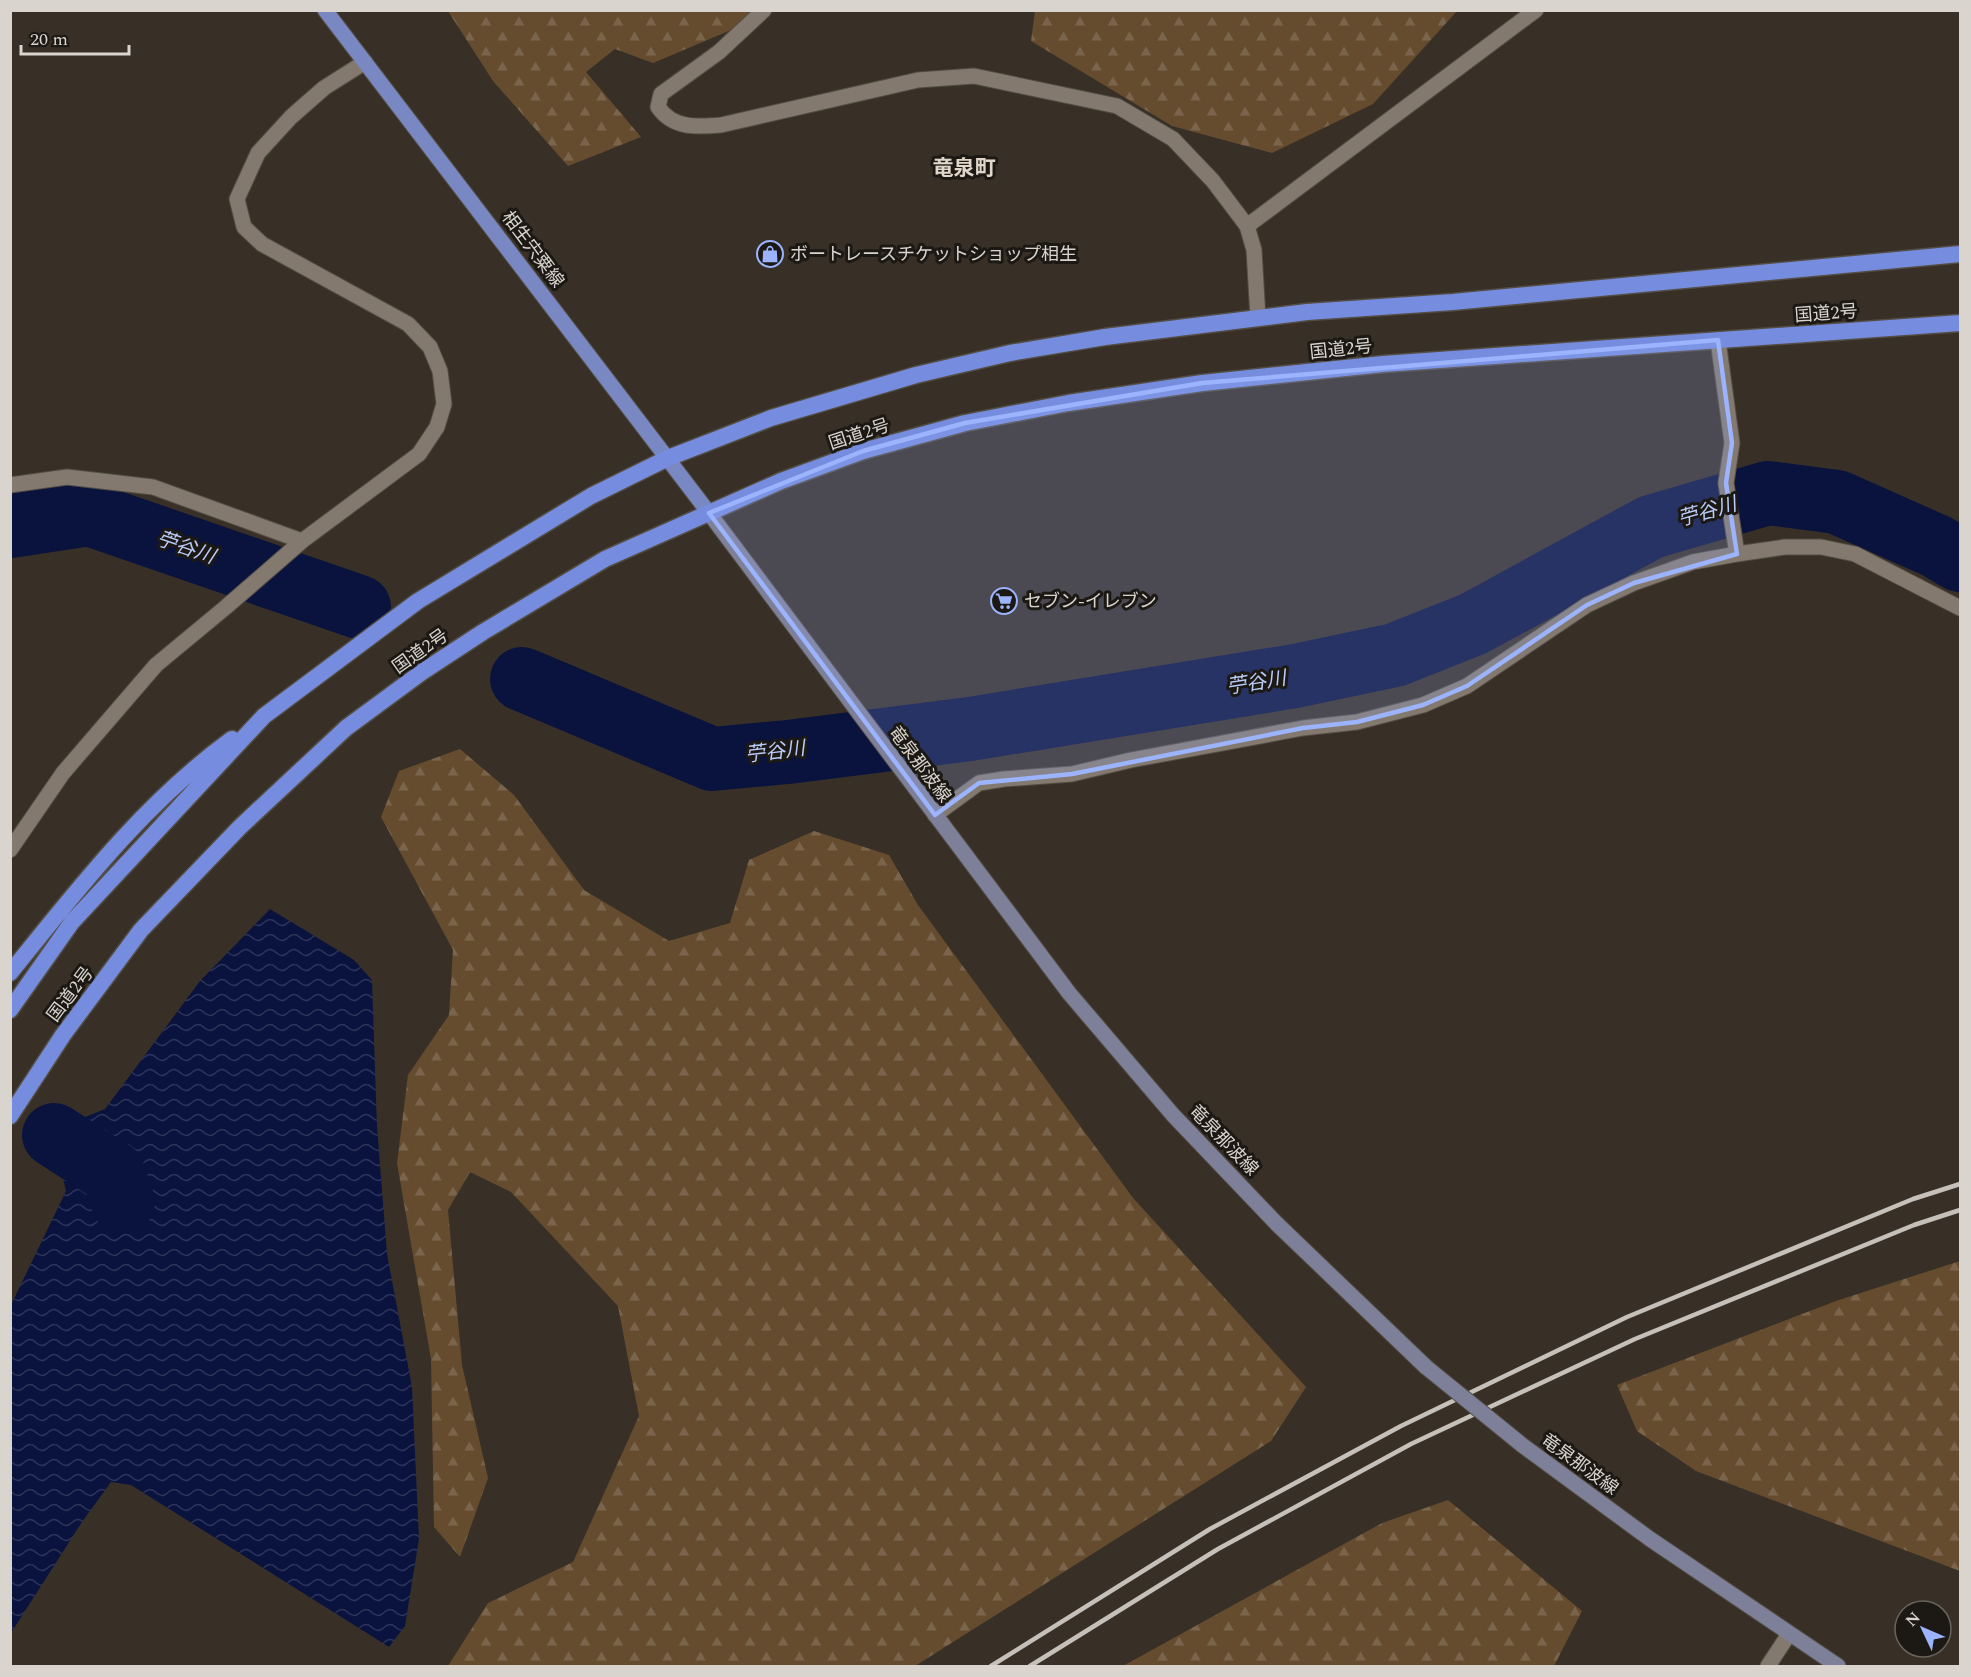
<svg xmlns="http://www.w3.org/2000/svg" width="1971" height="1677" font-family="Spectral,'Noto Sans JP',serif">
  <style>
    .forest { fill: url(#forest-firs) }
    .water { fill: url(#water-waves) }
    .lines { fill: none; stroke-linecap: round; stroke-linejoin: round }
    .river { stroke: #0a133e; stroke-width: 64 }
    .service-casing { stroke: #534d44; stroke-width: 17 }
    .minor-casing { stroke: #534d44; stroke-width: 17 }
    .tertiary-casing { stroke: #534d44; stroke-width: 17 }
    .secondary-casing { stroke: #534d44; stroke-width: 17 }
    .primary-casing { stroke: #534d44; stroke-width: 17 }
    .trunk-casing { stroke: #534d44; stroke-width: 19 }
    .service { stroke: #83796f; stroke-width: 15 }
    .minor { stroke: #83796f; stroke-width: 15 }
    .tertiary { stroke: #83796f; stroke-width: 15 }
    .secondary { stroke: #7e8099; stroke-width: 15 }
    .primary { stroke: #7988c3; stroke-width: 15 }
    .trunk { stroke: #768ddf; stroke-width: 16 }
    .rail { stroke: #c5c0b9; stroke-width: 4.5 }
    .secondary-bridge-casing { stroke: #534d44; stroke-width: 17; stroke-linecap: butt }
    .secondary-bridge { stroke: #7e8099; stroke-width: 15 }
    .marked { fill: #9bb4fd; fill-opacity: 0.2; stroke: #9bb4fd; stroke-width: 4.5; stroke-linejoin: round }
    .labels { text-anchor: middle; stroke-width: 6; stroke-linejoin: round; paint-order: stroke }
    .street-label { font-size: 18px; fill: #d9d4ce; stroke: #1c1914 }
    .poi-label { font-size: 18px; fill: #d9d4ce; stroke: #1c1914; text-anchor: start }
    .water-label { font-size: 20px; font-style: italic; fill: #baccfa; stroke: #1c1914 }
    .quarter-label { font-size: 21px; font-weight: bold; fill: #e0d6ca; stroke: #1c1914 }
  </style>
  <defs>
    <pattern id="forest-firs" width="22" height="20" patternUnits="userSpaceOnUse" patternTransform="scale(1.5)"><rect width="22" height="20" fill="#654c2f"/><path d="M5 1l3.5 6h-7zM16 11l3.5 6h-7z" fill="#7a654c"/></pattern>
    <pattern id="water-waves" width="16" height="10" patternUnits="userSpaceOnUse" patternTransform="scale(1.5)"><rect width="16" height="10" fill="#0a133e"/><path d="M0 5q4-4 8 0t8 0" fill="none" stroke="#2d3459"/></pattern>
  </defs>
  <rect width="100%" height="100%" fill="#383027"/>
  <path class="forest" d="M448,11h305l-15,16 -85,36 -38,-14 -29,23 55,65 -73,29 -75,-85z
    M1035,11v-1l422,1 -84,93 -101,49 -100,-27 -141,-85z
    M460,749l54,46 70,95 85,51 61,-18 19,-63 65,-29 75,24 29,50 215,293 173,189 -35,54 -356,225h-467l40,-63 85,-41 66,-146 -21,-110 -107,-114 -41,-20 -22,38 14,155 26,113 -28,79 -26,-30 -3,-168 -34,-196 11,-88 41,-60 4,-65 -72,-133 18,-46z
    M1960,1261v310l-264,-100 -59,-40 -20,-46 219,-84z
    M1448,1500l134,111 -28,55h-431l259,-143z"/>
  <path class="water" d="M270,909l84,51 18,20 5,146 10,128 25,133 7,152 -14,87 -16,21 -258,-162 -20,-3 -29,40 -71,111v-328l55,-114 -8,-33 17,-37 30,-12 95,-128z"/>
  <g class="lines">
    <path class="river" d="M10,526l79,-12 270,93
      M522,679l190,80 76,-7 182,-23 325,-53 100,-21 78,-31 178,-97 117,-34 69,9 99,44 24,14
      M54,1135l59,38 10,29"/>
    <defs>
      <path id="service" d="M764,10l-45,42 -58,42 -3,13c15,22 39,20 63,18l197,-45 56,-4 143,30 56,33 40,42 34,45 7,24 4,68
        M1247,226l289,-216"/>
      <path id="minor" d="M1718,340l14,103 -6,40 11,71
        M10,485l57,-8 86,10 149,54
        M935,815l44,-32 25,-4 68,-5 59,-14 172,-32 54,-6 66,-17 44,-19 120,-81 47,-22 59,-21 44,-8 48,-7h36l34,7 105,54
        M10,850l53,-77 93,-108 70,-58 76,-66 117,-87 18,-27 7,-23 -4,-33 -10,-24 -22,-23 -146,-80 -18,-17 -7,-28 21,-46 33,-36 33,-29 41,-26"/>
      <path id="tertiary" d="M1768,1666l21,-32"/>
      <path id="secondary" d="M709,513l360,480 104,122 104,109 149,143
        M1522,1445l128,94 188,127"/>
      <path id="primary" d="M325,10l384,503"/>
      <path id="trunk" d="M10,973c68,-84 134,-170 222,-234
        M10,1010l62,-88 192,-206 154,-115 173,-105 77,-38 103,-40 145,-43 94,-22 95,-16 202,-25 146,-10 507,-48
        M10,1116l53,-81 78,-105 99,-103 106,-99 76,-56 61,-40 122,-73 176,-78 82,-30 102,-28 103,-20 134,-20 181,-19 577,-41"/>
    </defs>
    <use href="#service" class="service-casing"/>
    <use href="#minor" class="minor-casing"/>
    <use href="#tertiary" class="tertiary-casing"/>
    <use href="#secondary" class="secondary-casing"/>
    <use href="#primary" class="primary-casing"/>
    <use href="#trunk" class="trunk-casing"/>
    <use href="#service" class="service"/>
    <use href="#minor" class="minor"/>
    <use href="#tertiary" class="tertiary"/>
    <use href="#secondary" class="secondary"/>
    <use href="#primary" class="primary"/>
    <use href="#trunk" class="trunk"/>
    <path class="rail" d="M991,1666l219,-137 191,-103 226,-109 286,-118 47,-15
      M1030,1666l188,-117 193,-105 224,-105 279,-114 46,-15"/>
    <defs>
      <path id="secondary-bridge" d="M1426,1367l96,78"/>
    </defs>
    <use href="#secondary-bridge" class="secondary-bridge-casing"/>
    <use href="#secondary-bridge" class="secondary-bridge"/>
  </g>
  <path class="marked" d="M1718,340l14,103 -6,40 11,71 -103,29 -47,22 -120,81 -44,19 -66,17 -54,6 -231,46 -93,9 -44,32 -226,-302 154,-62 102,-28 237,-40z"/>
  <defs>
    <symbol id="shop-ring" viewBox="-11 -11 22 22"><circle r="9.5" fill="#1c1914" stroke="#9bb4fd" stroke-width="1.5"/><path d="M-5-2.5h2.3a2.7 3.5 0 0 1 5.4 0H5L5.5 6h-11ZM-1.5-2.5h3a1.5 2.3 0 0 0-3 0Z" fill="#9bb4fd"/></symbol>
    <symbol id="supermarket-ring" viewBox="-11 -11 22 22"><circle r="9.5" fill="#1c1914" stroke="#9bb4fd" stroke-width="1.5"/><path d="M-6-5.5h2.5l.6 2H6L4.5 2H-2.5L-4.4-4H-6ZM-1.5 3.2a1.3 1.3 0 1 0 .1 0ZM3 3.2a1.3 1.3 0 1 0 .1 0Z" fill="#9bb4fd"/></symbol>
  </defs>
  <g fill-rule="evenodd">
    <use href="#shop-ring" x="755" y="239" width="30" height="30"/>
    <use href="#supermarket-ring" x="989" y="586" width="30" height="30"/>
  </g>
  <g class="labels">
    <g class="street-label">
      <text transform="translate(533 249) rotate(53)" y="6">相生宍粟線</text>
      <text transform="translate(1826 313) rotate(-4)" y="6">国道2号</text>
      <text transform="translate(1341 349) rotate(-6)" y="6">国道2号</text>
      <text transform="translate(859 434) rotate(-18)" y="6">国道2号</text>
      <text transform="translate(420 651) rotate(-35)" y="6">国道2号</text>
      <text transform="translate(920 764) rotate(53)" y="6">竜泉那波線</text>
      <text transform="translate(70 994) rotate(-53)" y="6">国道2号</text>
      <text transform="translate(1224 1140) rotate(46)" y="6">竜泉那波線</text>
      <text transform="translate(1580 1464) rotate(36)" y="6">竜泉那波線</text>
    </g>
    <g class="poi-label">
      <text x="790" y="260">ボートレースチケットショップ相生</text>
      <text x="1024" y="607">セブン-イレブン</text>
    </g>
    <g class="water-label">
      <text transform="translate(1707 511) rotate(-16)" y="7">苧谷川</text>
      <text transform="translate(186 547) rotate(19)" y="7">苧谷川</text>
      <text transform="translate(1256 682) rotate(-9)" y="7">苧谷川</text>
      <text transform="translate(775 751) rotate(-7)" y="7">苧谷川</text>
    </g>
    <g class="quarter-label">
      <text x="964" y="175">竜泉町</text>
    </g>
  </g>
  <rect width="1971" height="1677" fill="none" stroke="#d9d4ce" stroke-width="24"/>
  <g transform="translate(1923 1629) rotate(314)"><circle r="28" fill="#1c1914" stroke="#68645e" stroke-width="1.5"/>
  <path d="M0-4.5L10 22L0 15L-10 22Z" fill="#9bb4fd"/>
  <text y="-9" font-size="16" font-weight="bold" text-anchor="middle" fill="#d9d4ce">N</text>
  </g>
  <path d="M21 45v9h108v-9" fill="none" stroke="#d9d4ce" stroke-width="3"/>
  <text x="30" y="45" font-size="18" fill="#d9d4ce" stroke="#1c1914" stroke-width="4.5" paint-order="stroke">20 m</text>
</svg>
